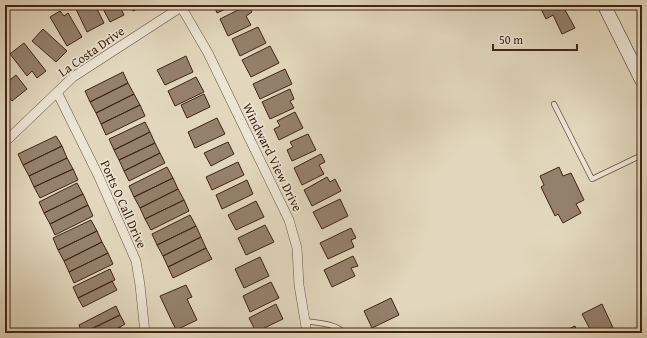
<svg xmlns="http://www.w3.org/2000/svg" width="647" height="338" font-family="'Gentium Book Plus',serif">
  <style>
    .building { fill: #94816c; stroke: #402414 }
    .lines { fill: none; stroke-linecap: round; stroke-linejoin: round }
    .lane-casing { stroke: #68513e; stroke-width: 6 }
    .street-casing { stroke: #68513e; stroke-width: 10 }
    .secondary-casing { stroke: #402414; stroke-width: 14 }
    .lane { stroke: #ece5d4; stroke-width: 4.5 }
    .street { stroke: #ece5d4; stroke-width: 9 }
    .secondary { stroke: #ece5d4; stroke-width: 13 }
    .labels { text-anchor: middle; stroke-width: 3.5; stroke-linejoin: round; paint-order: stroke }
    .street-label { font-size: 13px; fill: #402414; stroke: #ece5d4 }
  </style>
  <rect width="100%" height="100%" fill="#e2d7bd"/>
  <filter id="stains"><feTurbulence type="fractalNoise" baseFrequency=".005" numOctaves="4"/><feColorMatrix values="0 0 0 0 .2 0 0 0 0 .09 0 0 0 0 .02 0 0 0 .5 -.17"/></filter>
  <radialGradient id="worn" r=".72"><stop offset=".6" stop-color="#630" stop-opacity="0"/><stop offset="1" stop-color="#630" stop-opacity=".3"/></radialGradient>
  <path class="building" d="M74,5h21l9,18 -17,9z
    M101,5h18l5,10 -14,7z
    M130,5h14l-11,6z
    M214,5h20l-17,8z
    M248,5l4,7 -6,4 5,9 -23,11 -8,-17z
    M539,5h28l2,3 -4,2 10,18 -13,6 -9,-19 -7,4z
    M60,11l4,5 4,-3 14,24 -15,9 -17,-29z
    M258,27l8,16 -26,13 -8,-17z
    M43,29l24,22 -11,11 -24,-21z
    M24,43l22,28 -9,7 -5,-7 -5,5 -17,-22z
    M270,46l9,17 -28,14 -9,-17z
    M186,56l7,16 -28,13 -8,-15z
    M285,69l7,15 -32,15 -7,-15z
    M123,72l5,11 -38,19 -5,-11z
    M16,75l11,14 -15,12 -7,-8v-9z
    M196,77l8,15 -29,14 -7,-15z
    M128,83l6,11 -38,19 -6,-11z
    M290,89l4,10 -4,2 4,7 -24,11 -8,-17z
    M134,94l6,11 -39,19 -5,-11z
    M204,94l6,13 -23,11 -6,-13z
    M140,105l5,11 -39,19 -5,-11z
    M295,112l8,16 -24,12 -5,-11 6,-3 -3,-5z
    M217,118l8,16 -30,14 -7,-16z
    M145,122l5,10 -36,18 -5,-11z
    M150,132l5,11 -36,17 -5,-10z
    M308,134l8,16 -24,11 -5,-11 6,-3 -3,-5z
    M56,136l6,10 -39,19 -5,-11z
    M228,142l6,12 -23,12 -7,-13z
    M155,143l5,10 -36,18 -5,-11z
    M62,146l5,12 -38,18 -6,-11z
    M160,153l5,10 -36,18 -5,-10z
    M321,154l4,8 -6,3 5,9 -22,11 -8,-17z
    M67,158l6,11 -39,18 -5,-11z
    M238,162l6,13 -32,15 -6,-13z
    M167,167l6,11 -39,19 -5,-11z
    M559,167l4,9 8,-3 13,27 -8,4 5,9 -18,10 -5,-9 -3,2 -14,-29 3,-2 -4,-9z
    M73,169l5,11 -38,18 -6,-11z
    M327,177l3,5 5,-3 6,12 -29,15 -8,-16z
    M173,178l5,11 -38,19 -6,-11z
    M247,180l6,14 -31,15 -6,-14z
    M77,183l6,11 -39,19 -5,-11z
    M178,189l6,11 -39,19 -5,-11z
    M83,194l5,11 -38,19 -6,-11z
    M340,199l8,17 -26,13 -9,-17z
    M184,200l5,11 -38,19 -6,-11z
    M256,201l8,16 -28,13 -8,-15z
    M88,205l5,11 -38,19 -5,-11z
    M190,215l6,11 -39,19 -5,-11z
    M91,220l6,11 -39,19 -5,-12z
    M265,225l9,17 -28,13 -8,-17z
    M196,226l5,11 -38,19 -6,-11z
    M351,228l5,10 -5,2 3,7 -26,12 -8,-16z
    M97,231l5,11 -38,19 -6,-11z
    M201,237l5,11 -38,19 -5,-11z
    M102,242l6,11 -39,19 -5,-11z
    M206,248l6,11 -39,19 -5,-11z
    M108,253l5,11 -39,19 -5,-11z
    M353,256l5,10 -7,2 4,8 -23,11 -8,-17z
    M260,257l9,19 -25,12 -9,-19z
    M110,269l5,11 -37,18 -5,-11z
    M112,281l5,9 -34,17 -5,-9z
    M271,282l8,16 -29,14 -7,-16z
    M186,285l6,12 -5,2 10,21 -21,10 -16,-34z
    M391,298l8,17 -27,13 -8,-17z
    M276,304l7,15 -27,13 -7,-14z
    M602,304l12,26 -6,3h-16l-10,-19z
    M116,306l4,9 -38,18 -3,-8z
    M120,315l5,9 -5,3 -12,6h-24z
    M575,326l3,7h-18z
    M120,327l3,6h-15z
    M199,328l2,5h-13z"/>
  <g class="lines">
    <defs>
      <path id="lane" d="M554,104l38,75 50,-24
        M305,321c13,2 30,2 39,12"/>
      <path id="street" d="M180,5l28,48 81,167 8,28 2,37 8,48
        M57,92l42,85 37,84 4,24 5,48
        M5,142l68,-65 108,-70"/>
      <path id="secondary" d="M604,5l38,76"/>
    </defs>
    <use href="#lane" class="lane-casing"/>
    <use href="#street" class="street-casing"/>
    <use href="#secondary" class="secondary-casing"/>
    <use href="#lane" class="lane"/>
    <use href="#street" class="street"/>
    <use href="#secondary" class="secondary"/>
  </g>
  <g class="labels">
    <g class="street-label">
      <text transform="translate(91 51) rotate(-35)" y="5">La Costa Drive</text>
      <text transform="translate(273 157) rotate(64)" y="5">Windward View Drive</text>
      <text transform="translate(124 204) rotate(66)" y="5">Ports O Call Drive</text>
    </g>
  </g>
  <rect width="647" height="338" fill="none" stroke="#e2d7bd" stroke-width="20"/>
  <rect x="6" y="6" width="635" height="326" fill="none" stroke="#402414" stroke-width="2"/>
  <rect x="10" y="10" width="627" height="318" fill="none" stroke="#402414"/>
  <path d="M493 44v6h84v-6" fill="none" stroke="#402414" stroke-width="2"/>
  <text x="499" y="44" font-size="12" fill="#402414" stroke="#ece5d4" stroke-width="3" paint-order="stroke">50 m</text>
  <rect width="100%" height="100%" filter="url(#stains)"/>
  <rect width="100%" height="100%" fill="url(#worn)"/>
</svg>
